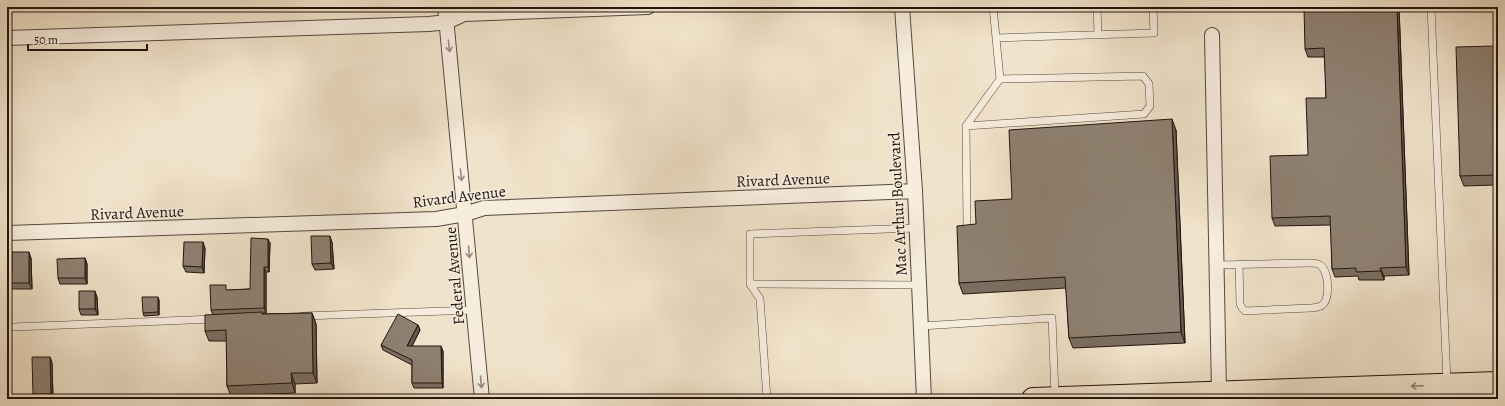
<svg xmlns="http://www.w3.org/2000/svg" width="1505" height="406" font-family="Alegreya,serif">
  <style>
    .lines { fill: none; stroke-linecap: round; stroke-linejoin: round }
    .service-casing { stroke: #56483e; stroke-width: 8 }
    .minor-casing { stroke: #56483e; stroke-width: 16 }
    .trunk-casing { stroke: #22140f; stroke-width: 24 }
    .service { stroke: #f6eddd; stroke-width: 7 }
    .minor { stroke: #f6eddd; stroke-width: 14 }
    .trunk { stroke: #f1e3cb; stroke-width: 22 }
    .wall { fill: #7a6e61; stroke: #22140f }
    .shaded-wall { fill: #635a4f; stroke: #22140f }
    .building { fill: #8e8071; stroke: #22140f }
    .oneway { stroke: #978b80 }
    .oneway2 { stroke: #948676 }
    .labels { text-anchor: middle; stroke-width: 3; stroke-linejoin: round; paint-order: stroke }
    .street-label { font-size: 16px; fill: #22140f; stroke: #f6eddd }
  </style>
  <rect width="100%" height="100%" fill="#f1e3cb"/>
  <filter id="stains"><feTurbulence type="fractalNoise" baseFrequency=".005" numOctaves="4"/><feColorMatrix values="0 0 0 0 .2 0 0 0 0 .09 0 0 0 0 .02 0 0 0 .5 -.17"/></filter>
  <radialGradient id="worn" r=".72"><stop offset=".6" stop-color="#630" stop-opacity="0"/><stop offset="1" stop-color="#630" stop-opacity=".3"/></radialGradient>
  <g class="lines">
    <defs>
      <path id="service" d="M1097,7l1,28
        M1431,7l16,375
        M996,38l158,-5 -1,-26
        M966,126l34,-47
        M967,224l-1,-98 178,-12 6,-8 -1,-22 -6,-8 -143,3 -7,-72
        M1216,265l94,-2c3,0 7,0 10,2 9,6 11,35 1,41 -3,1 -7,2 -10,2l-66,3 -3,-3 -2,-4 -1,-40
        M750,284l168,1
        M303,316l171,-6
        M921,326l131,-8 3,78
        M13,327l202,-8
        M767,399l-7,-100 -10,-15v-50l166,-6"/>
      <path id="minor" d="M445,7l37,392
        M902,7l13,184 9,208
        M1212,35l7,357
        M7,38l422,-14 18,-2 17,-8 184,-7
        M7,233l429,-14 29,-5 19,-6 431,-17"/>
      <path id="trunk" d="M1033,399l465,-16"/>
    </defs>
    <use href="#service" class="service-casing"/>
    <use href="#minor" class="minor-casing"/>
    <use href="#trunk" class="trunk-casing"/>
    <use href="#service" class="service"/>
    <use href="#minor" class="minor"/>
    <use href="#trunk" class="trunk"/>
  </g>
  <path class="wall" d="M1399,7l10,268 -25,1v4h-25l-1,-4 -23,1 -3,-8 -1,-44 -56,1 -3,-8 36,-63 18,-57 -1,-41h-17l-3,-8z
    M1498,7v188l-2,-5v-5l-32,1 -4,-10 35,-130z
    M1176,130l9,213 -112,5 -4,-10 -3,-50 -103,6 -4,-11 17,-59 36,-25z
    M332,242l2,27 -19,1 -3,-6z
    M270,243l-1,29h-3v41h-3v1l49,-1 4,11 1,59 -22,1v9l-64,3 -4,-10v-45h-18l-4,-10 8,-16 -2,-5 17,-20 22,-1z
    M205,248l-1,25 -18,-1 -3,-6z
    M31,258l1,31h-21l-2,-6 3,-12z
    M85,258l2,6v20h-27l-2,-6z
    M97,297l1,18h-17l-2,-6z
    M159,300v15l-15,1 -1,-3z
    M418,325l2,5 -8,16 31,5v37h-29l-2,-5v-18l-29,-15 -2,-5z
    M50,357l2,6 1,36h-18l-2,-5z"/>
  <path class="shaded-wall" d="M1397,7h2l10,268 -3,-8z
    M1172,119l4,11 9,213 -4,-11z
    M330,236l2,6 2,27 -3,-6z
    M268,239l2,4 -1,29 -1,-5z
    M203,242l2,6 -1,25 -2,-6z
    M29,252l2,6 1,31 -3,-6z
    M85,258l2,6v20l-2,-6z
    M264,267l2,5v41l-2,-5z
    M1380,268l4,8v4z
    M95,291l2,6 1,18 -3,-6z
    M158,297l1,3v15l-1,-3z
    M312,313l4,11 1,59 -4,-10z
    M418,325l2,5 -11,22 -2,-6z
    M441,346l2,5v37l-1,-5z
    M50,357l2,6 1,36 -2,-5z
    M291,373l4,11v9l-3,-10z"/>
  <path class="building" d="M1304,7h93l9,260 -26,1 1,3 -25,1v-4l-24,1 -2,-53 -58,2 -2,-62 38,-1 -2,-57h20l-2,-50 -19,1z
    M1494,7h4v183h-2v-15l-36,1 -4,-129 39,-1z
    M1172,119l9,213 -112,6 -4,-61 -106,6 -2,-57 19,-2 -1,-23 37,-2 -3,-69z
    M311,236h19l1,27 -19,1z
    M251,238l17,1v28h-4v41l-53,2 -1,-25h16v5l24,-1z
    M184,242h19l-1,25 -19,-1z
    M12,252h17v31h-20l-1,-12h4z
    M85,258v20h-27l-1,-19z
    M79,291h16v18h-16z
    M142,297h16v15l-15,1z
    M262,312v2l50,-1 1,60h-22l1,10 -65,3 -1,-56 -21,1v-16z
    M398,314l20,11 -11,21h34l1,37h-30v-23l-31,-15z
    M32,357h18l1,37h-18z"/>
  <defs><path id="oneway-shaft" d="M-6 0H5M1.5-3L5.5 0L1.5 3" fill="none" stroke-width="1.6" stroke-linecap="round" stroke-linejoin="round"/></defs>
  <g class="oneway">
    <use href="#oneway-shaft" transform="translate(449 46) rotate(84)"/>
    <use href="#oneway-shaft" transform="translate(461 175) rotate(84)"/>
    <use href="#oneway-shaft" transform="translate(469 252) rotate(85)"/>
    <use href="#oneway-shaft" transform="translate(481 382) rotate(85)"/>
  </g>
  <use class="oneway2" href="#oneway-shaft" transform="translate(1417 386) rotate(178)"/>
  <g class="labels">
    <g class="street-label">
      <text transform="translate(783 179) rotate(-2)" y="6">Rivard Avenue</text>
      <text transform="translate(459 196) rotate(-7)" y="6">Rivard Avenue</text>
      <text transform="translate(897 204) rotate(-93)" y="6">Mac Arthur Boulevard</text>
      <text transform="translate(137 212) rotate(-2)" y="6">Rivard Avenue</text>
      <text transform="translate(454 276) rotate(-95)" y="6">Federal Avenue</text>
    </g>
  </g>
  <rect width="1505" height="406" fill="none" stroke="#f1e3cb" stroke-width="24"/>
  <rect x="8" y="8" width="1489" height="390" fill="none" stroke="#22140f" stroke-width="2"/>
  <rect x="12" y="12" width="1481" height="382" fill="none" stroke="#22140f"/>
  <path d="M28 44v6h119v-6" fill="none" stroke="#22140f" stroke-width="2"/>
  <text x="34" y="44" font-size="12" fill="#22140f" stroke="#f6eddd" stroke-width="3" paint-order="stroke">50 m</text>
  <rect width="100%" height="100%" filter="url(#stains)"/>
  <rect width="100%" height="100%" fill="url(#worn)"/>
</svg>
